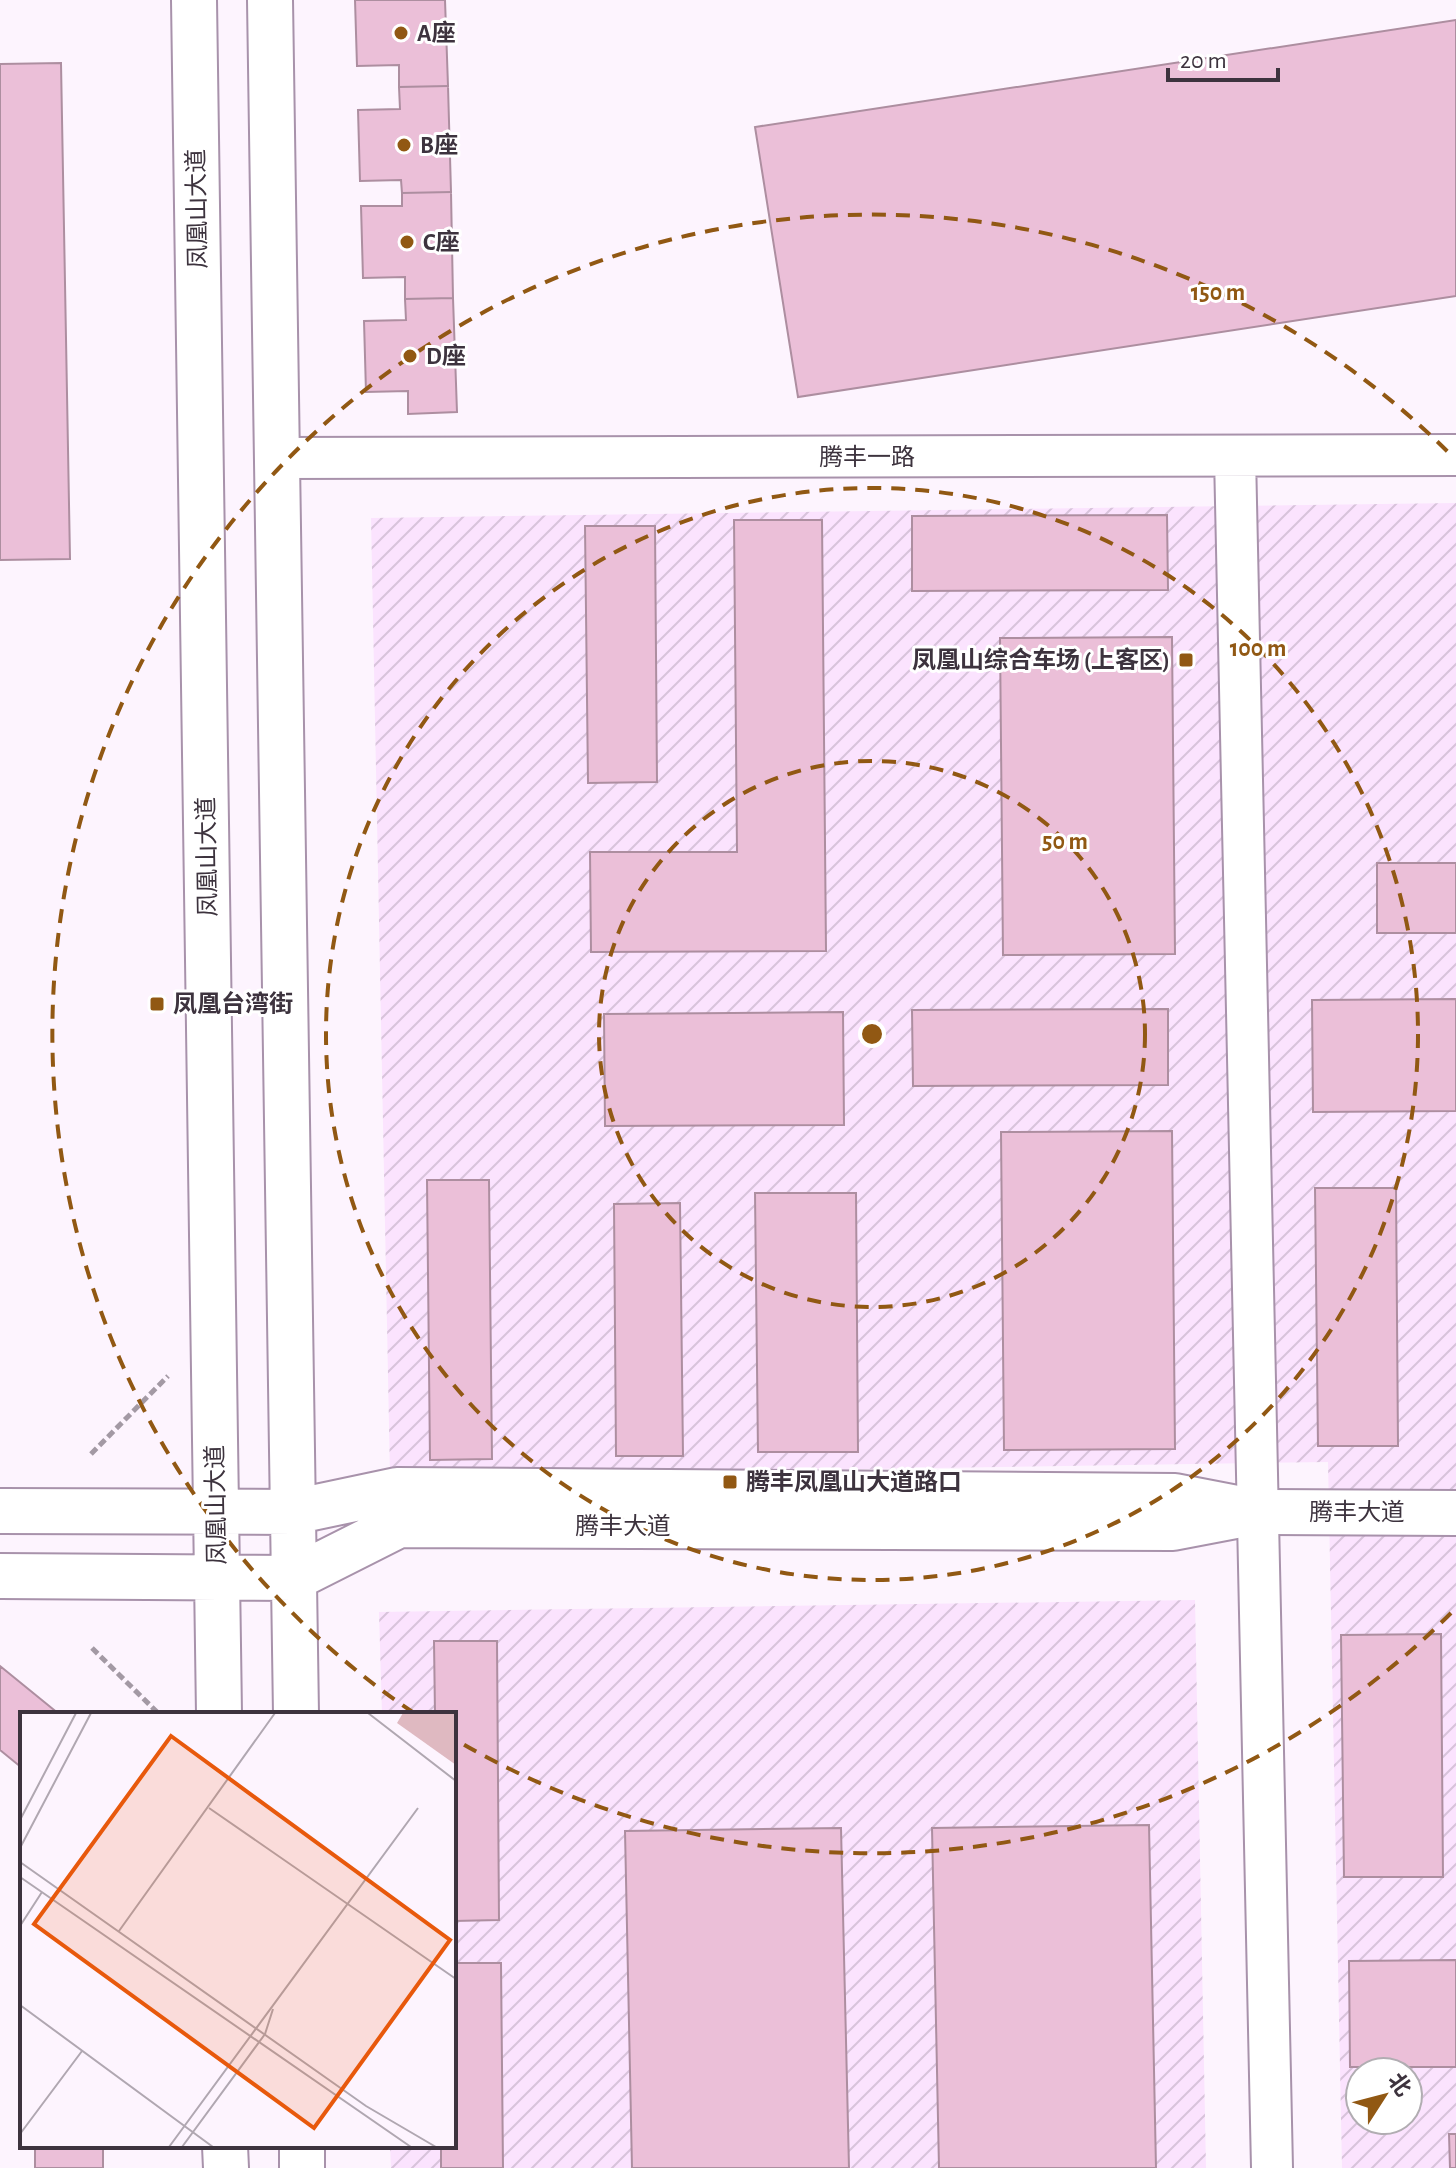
<svg xmlns="http://www.w3.org/2000/svg" width="1456" height="2168" font-family="'Alegreya Sans','Noto Sans SC',sans-serif">
  <style>
    .industrial { fill: url(#industrial-furrows); fill-rule: evenodd }
    .building { fill: #ebbfd8; stroke: #ad8ea0; stroke-width: 2 }
    .lines { fill: none; stroke-linecap: round; stroke-linejoin: round }
    .street-casing { stroke: #a892ab; stroke-width: 44 }
    .secondary-casing { stroke: #a892ab; stroke-width: 48 }
    .path { stroke: #a399a4; stroke-width: 5; stroke-dasharray: 8 4; stroke-linecap: butt }
    .street { stroke: #fff; stroke-width: 40 }
    .secondary { stroke: #fff; stroke-width: 44 }
    .ring { fill: none; stroke: #915813; stroke-width: 4; stroke-dasharray: 14 10 }
    .poi-dot { fill: #915813; stroke: #fff; stroke-width: 3 }
    .labels { text-anchor: middle; stroke-width: 6; stroke-linejoin: round; paint-order: stroke }
    .poi-label { font-size: 24px; font-weight: bold; fill: #3d333e; stroke: #fff; text-anchor: start }
    .street-label { font-size: 24px; fill: #3d333e; stroke: #fff }
    .inset-road { fill: none; stroke: #b0a7b1; stroke-width: 2 }
    .view { fill: #e8590c; fill-opacity: 0.15; stroke: #e8590c; stroke-width: 4 }
    .inset-edge { fill: none; stroke: #3d333e; stroke-width: 4 }
    .centre { fill: #915813; stroke: #fff; stroke-width: 4 }
    .ring-label { font-size: 24px; text-anchor: middle; font-weight: bold; fill: #915813; stroke: #fff; stroke-width: 6; stroke-linejoin: round; paint-order: stroke }
  </style>
  <defs>
    <pattern id="industrial-furrows" width="10" height="10" patternUnits="userSpaceOnUse" patternTransform="scale(2)"><rect width="10" height="10" fill="#fbe3fe"/><path d="M-1 1l2-2M0 10L10 0M9 11l2-2" fill="none" stroke="#d8c3db"/></pattern>
  </defs>
  <rect width="100%" height="100%" fill="#fdf4fe"/>
  <path class="industrial" d="M1456,503v1665h-114l-14,-706 -938,14 -19,-958zM1360,2072h48v48h-48z
    M1195,1600l11,568h-815l-1,-22h64v-432h-72l-3,-102z"/>
  <path class="building" d="M355,0h90l3,86 -49,1v-22l-42,1z
    M1456,20v276l-658,101 -43,-270z
    M61,63l9,496 -70,1v-496z
    M448,86l3,106 -49,1 -1,-13 -41,1 -2,-71 42,-1 -1,-22z
    M451,192l2,106 -48,1v-22l-42,1 -2,-72h41v-13z
    M453,298l4,114 -49,2v-23l-42,1 -2,-71 42,-1 -1,-21z
    M1167,515l1,75 -256,1v-75z
    M734,520h88l4,431 -235,1 -1,-100h147z
    M585,526h70l2,256 -69,1z
    M1172,637l3,317 -172,1 -3,-317z
    M1377,863h79v70h-79z
    M1456,999v112l-143,1 -1,-112z
    M1168,1009v76l-255,1 -1,-76z
    M843,1012l1,113 -239,1 -1,-112z
    M1172,1131l3,318 -171,1 -3,-318z
    M427,1180h62l3,279 -62,1z
    M1315,1188h81l2,258h-80z
    M755,1193h101l2,259h-100z
    M680,1203l3,253h-67l-2,-252z
    M1441,1634l2,243h-99l-3,-242z
    M434,1641h63l2,279 -45,1v-207h-19z
    M0,1666l59,48h-37v54l-22,-18z
    M1149,1825l7,343h-217l-7,-340z
    M841,1828l8,340h-217l-7,-337z
    M1456,1960v107h-106l-1,-106z
    M454,1963h47l2,205h-62v-22h13z
    M1449,2134h7v34h-6z
    M35,2146h68v22h-68z"/>
  <g class="lines">
    <defs>
      <path id="street" d="M1235,456l37,1712
        M277,458l1179,-3"/>
      <path id="secondary" d="M194,0l25,1714
        M270,0l26,1714
        M0,1511l293,1 104,-22 778,6 83,16 198,1
        M0,1576l294,2 105,-53 774,3 63,-12
        M225,2146l1,22
        M302,2146v22"/>
    </defs>
    <use href="#street" class="street-casing"/>
    <use href="#secondary" class="secondary-casing"/>
    <path class="path" d="M91,1454l77,-78
      M92,1648l67,66"/>
    <use href="#street" class="street"/>
    <use href="#secondary" class="secondary"/>
  </g>
  <g class="ring">
    <circle cx="872" cy="1034" r="273"/>
    <circle cx="872" cy="1034" r="546"/>
    <path d="M1451 1613A819 819 0 0 1 456 1740M414 1713A819 819 0 1 1 1451 455"/>
  </g>
  <g class="poi-dot">
    <circle cx="401" cy="33" r="8"/>
    <circle cx="404" cy="145" r="8"/>
    <circle cx="407" cy="242" r="8"/>
    <circle cx="410" cy="356" r="8"/>
    <rect x="1178" y="652" width="16" height="16" rx="4"/>
    <rect x="149" y="996" width="16" height="16" rx="4"/>
    <rect x="722" y="1474" width="16" height="16" rx="4"/>
  </g>
  <g class="labels">
    <g class="poi-label">
      <text x="417" y="41">A座</text>
      <text x="420" y="153">B座</text>
      <text x="423" y="250">C座</text>
      <text x="426" y="364">D座</text>
      <text x="1170" y="668" text-anchor="end">凤凰山综合车场 (上客区)</text>
      <text x="173" y="1012">凤凰台湾街</text>
      <text x="746" y="1490">腾丰凤凰山大道路口</text>
    </g>
    <g class="street-label">
      <text transform="translate(197 209) rotate(-91)" y="8">凤凰山大道</text>
      <text x="867" y="465">腾丰一路</text>
      <text transform="translate(207 857) rotate(-91)" y="8">凤凰山大道</text>
      <text transform="translate(216 1505) rotate(-91)" y="8">凤凰山大道</text>
      <text x="1357" y="1520">腾丰大道</text>
      <text x="623" y="1534">腾丰大道</text>
    </g>
  </g>
  <g transform="translate(20 1712)">
    <rect width="436" height="436" fill="#fdf4fe"/>
    <path d="M383,1h53v52l-59,-42z" fill="#dfb9c1"/>
    <path class="inset-road" d="M348,1l88,68M189,96l247,171M0,108l56,-107M0,136l71,-135M0,150l346,244 70,41M0,165l391,270M0,214l22,-34M99,219l156,-218M0,293l193,142M0,422l62,-83M149,435l249,-339M162,435l83,-113 8,-25"/>
    <path class="view" d="M151,24l279,204 -136,188 -280,-204z"/>
    <rect width="436" height="436" class="inset-edge"/>
  </g>
  <circle cx="872" cy="1034" r="12" class="centre"/>
  <g class="ring-label">
    <text x="1218" y="300">150 m</text>
    <text x="1258" y="656">100 m</text>
    <text x="1065" y="849">50 m</text>
  </g>
  <g transform="translate(1384 2096) rotate(54)"><circle r="38" fill="#ffffff" stroke="#b1adb2" stroke-width="2"/>
  <path d="M0-6L14 30L0 20L-14 30Z" fill="#915813"/>
  <text y="-12" font-size="22" font-weight="bold" text-anchor="middle" fill="#3d333e">北</text>
  </g>
  <path d="M1168 68v12h110v-12" fill="none" stroke="#3d333e" stroke-width="4"/>
  <text x="1180" y="68" font-size="24" fill="#3d333e" stroke="#ffffff" stroke-width="6" paint-order="stroke">20 m</text>
</svg>
